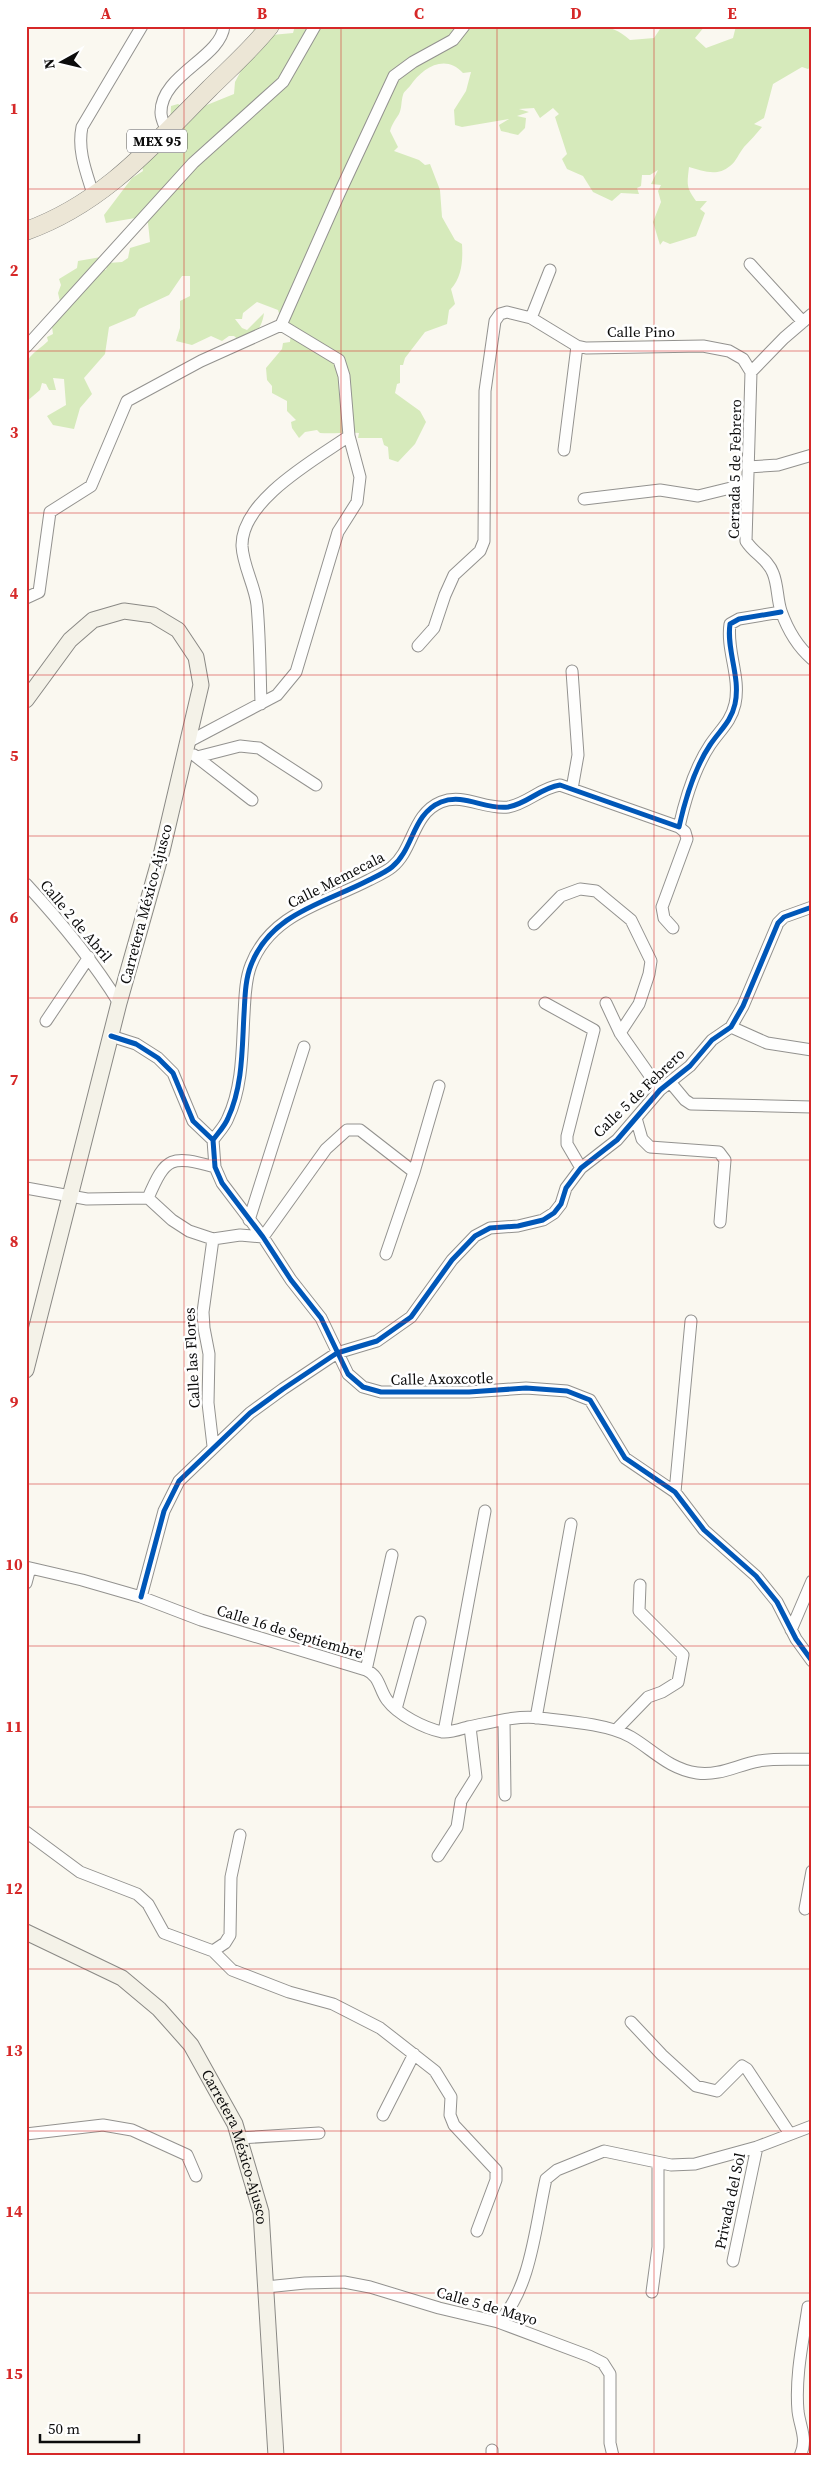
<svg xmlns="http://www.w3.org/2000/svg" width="838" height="2482" font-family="'Source Serif 4',serif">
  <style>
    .forest { fill: #d6eabb }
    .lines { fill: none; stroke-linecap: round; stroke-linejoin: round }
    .minor-casing { stroke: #93928f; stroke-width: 13 }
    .secondary-casing { stroke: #8a8985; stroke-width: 17 }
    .primary-casing { stroke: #80807c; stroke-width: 19 }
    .minor { stroke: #fefefd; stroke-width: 11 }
    .secondary { stroke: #f4f2e8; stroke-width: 15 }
    .primary { stroke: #ece6d6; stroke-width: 18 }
    .cycleway-casing { stroke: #fff; stroke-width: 8 }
    .cycleway { stroke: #0057b8; stroke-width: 5 }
    .grid { fill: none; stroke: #d62828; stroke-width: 1; stroke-opacity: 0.55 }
    .labels { text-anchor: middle; stroke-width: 5; stroke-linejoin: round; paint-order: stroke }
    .shield { fill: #fff; stroke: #555; stroke-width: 1 }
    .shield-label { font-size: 14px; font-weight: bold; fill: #0c0c0c }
    .street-label { font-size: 15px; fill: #0c0c0c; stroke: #fff }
    .neatline { fill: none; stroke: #d62828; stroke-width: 2 }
    .grid-label { font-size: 16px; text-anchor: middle; font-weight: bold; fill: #d62828 }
  </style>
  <rect width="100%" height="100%" fill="#faf8f0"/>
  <path class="forest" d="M295,26h277c26,10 30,-10 58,14l24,-2 8,-12h43l-10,12 11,10 27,-10 3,-12h76v40l-4,3 -6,-2 -29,17 -9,34 -10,6 8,3c-6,7 -12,14 -18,20 -5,6 -8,15 -14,19 -13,11 -27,5 -41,1 -2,18 -3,20 7,34h11l-7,8 5,4 -9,23 -26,8 -7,-3 -3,4 -7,-23 8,-20 -3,-11 3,-6 -10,-1 7,-14 -8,5h-8l-1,11 -4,2 2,6 -18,-1 -9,8 -19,-9 -10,-16 -16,-7 -5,-10 5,-5 -12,-37 4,-3 -6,-6 -13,10 -6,-10 -15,1 10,3 -12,4 9,2 -1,10 -7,7 -17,-4 -2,-6 10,-6 -47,8 -7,-2 -1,-15 12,-19 5,-19 -8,1c-18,-20 -41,-5 -53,13 -2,3 -6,5 -7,9 -2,6 -1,13 -4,19 -4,6 -7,10 -9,17l8,16 -4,4 25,9 6,5 5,-1 10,26 2,27 13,23 7,4c1,16 0,33 -11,45l4,15 -6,6 -2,14 -22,8 -20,26 -2,7h-3v18l-3,1 -2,9 25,18 6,11 -11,22 -17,18 -9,-3 -1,-12 -4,-2 -2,-7h-24l1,-5c-13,-1 -25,1 -39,0l-3,-3 -12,2 -6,6 -7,-10 -1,-6 5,-2 -9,-9v-10l-15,-8v-7l-5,-6 -1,-12 16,-19 1,-6 7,-1 1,-12 -4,-13 -6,3 -3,-10 -21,-8 -14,11 -1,6h-7l7,9 5,2 17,-17c-2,15 -9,23 -22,30l-8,-7h-5l-7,5 -11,-5 -19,9 -16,-4 4,-13v-27l10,-5v-20h-8l-13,19 -30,14 -4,7 -26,11 -4,27 -21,24 8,16 -12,14 -6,21 -21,-4 -6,-9 19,-11 -2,-26 -11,-1 3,12h-7l-3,-6 -4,-1 -2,7 -14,12c0,-12 -4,-35 4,-45 5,-6 12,-10 18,-16l-1,-4 6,-3 -1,-7 5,-6 4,-15 -3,-13 3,-8 -2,-6 18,-11 1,-7 23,-4 1,12 4,1 2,-7 14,-1 6,-4 2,-10 20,-6 -2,-19 -7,-6 -35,6 -2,-8 28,-37 11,-7 -1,-5 28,-39 1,-21 7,-2 14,7 42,-17 1,-12 9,-17 10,-37h3l4,8 32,-3z"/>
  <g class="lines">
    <defs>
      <path id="minor" d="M167,132c-2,-6 -6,-13 -6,-19 -1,-38 60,-55 63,-87
        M94,197c-7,-23 -17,-46 -12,-70l60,-101
        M750,264l53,58
        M812,314l-28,24 -33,34 -5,169c8,13 22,18 27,32 5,12 4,26 8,38 6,17 17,36 31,48
        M531,318l46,28 9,2 117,-2 26,5 14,8 8,13
        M26,347l167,-184 90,-81 32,-56
        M564,450l13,-104
        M748,467l30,-2 34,-10
        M584,499l76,-9 38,6 49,-12
        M26,598l13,-6 11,-80 41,-26 36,-85 74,-40 80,-36 58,-131 55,-118 19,-14 40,-22 11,-14
        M418,646l16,-18 11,-33 9,-20 26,-24 4,-10 1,-150 10,-70 5,-7 7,-2 24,6 19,-48
        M261,704c-1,-33 -1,-66 -4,-99 -2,-19 -14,-39 -15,-59 -1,-46 74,-87 107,-110
        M188,742l89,-47 19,-23 42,-140 19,-30 3,-25 -11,-41 -5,-60 -5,-16 -58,-35
        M194,755l58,45
        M197,757l43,-11 19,2 57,37
        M572,789l6,-34 -6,-84
        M26,884c35,38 66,75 93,119
        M534,924l27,-28 19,-7 16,2 35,29 20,41 -2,13 -10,30 -19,29
        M673,928l-9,-10 -2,-11 25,-68 -2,-7 -6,-5
        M545,1003l49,27 -27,106v8l14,24
        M606,1003l14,30 40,57
        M46,1021l43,-64
        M731,1027l36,16 45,7
        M111,1036l25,8 22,14 15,15 20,48 20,19 2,27 7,16 41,54 28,43 30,38 27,56 15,13 18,5h88l57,-4 41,3 23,9 35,58 50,34 29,38 52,46 21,26 19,37 16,22
        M670,1082l15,18 6,4 121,3
        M636,1118l6,21 8,8 69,5 6,8 -5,62
        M213,1140c5,-7 12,-14 15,-22 15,-32 14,-70 16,-104 1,-16 1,-34 7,-49 20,-52 74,-62 118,-85 8,-4 17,-8 23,-13 22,-18 20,-53 49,-65 23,-9 44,8 67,5 19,-3 32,-19 52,-22l119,42c6,-27 15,-58 31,-82 10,-15 21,-23 25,-41 6,-27 -9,-54 -5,-80l9,-5 42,-7
        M26,1188l61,11 61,-1
        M148,1198l24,22 17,11 24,8 27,-4 23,2 63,-88 21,-19h13l54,42
        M148,1198c18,-42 23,-43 67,-31
        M249,1220l55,-173
        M213,1239l-10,73 1,16 5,26 -1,49 5,43
        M386,1254l28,-82 25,-86
        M675,1492l16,-171
        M26,1567l56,13 59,17 60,23 165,50c14,6 13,19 21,30 11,15 37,28 55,32 8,1 19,-3 26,-5 22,-4 48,-12 71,-9 26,3 70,6 92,19 22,13 38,32 66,36 23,3 40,-8 62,-12 17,-3 35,-1 53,-2
        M26,1583l4,-15
        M141,1597l23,-86 15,-30 71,-68 33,-24 54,-36 40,-12 34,-24 41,-57 23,-24 15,-8 28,-2 25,-6 11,-7 7,-9 5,-16 15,-20 36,-28 43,-50 30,-24 22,-26 19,-13 12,-21 35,-83 6,-6 28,-10
        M791,1630l21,-49
        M366,1670l26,-115
        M396,1709l24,-87
        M536,1718l35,-194
        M504,1720l1,75
        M616,1730l32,-33 14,-5 16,-10 5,-27 -44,-44 1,-26
        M444,1732l41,-221
        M26,1832l54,40 57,22 11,10 16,29 49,18 19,19 57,22 44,12 47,24 55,43 16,26 -1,18 4,10 42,45v10l-19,51
        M438,1856l19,-29 4,-26 15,-24 -6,-50
        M805,1909l7,-38
        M213,1951l12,-8 5,-8 1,-58 9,-42
        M631,2022l31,33 34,31 21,5 25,-25 5,3 43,65
        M383,2115l31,-61
        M26,2134l77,-9 29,5 55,25 9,21
        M240,2138l79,-5
        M733,2261l24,-114
        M266,2287l39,-4 39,-1 26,5 69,21 59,14 91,34 14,7 7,11v69l3,13
        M652,2292l6,-45v-84
        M498,2322c33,-31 38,-100 48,-143l11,-9 47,-19 67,14 24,-1 62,-17 55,-21
        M492,2456v-6
        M800,2456c8,-17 0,-28 -2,-45 -3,-35 5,-70 10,-104"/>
      <g id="secondary">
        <path d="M26,700l44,-60 23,-20 31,-9 29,4 25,15 18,27 5,28 -39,166 -43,152 -93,367"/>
        <path id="s1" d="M26,1932l96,46 37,31 32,36 44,79 26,88 15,244"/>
      </g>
      <path id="primary" d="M26,231c78,-28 126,-85 183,-142 20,-20 43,-40 61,-63"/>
    </defs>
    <use href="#minor" class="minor-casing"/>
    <use href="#secondary" class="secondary-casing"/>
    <use href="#primary" class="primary-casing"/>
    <use href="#minor" class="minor"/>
    <use href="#secondary" class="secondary"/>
    <use href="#primary" class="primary"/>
    <defs>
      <path id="cycleway" d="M111,1036l25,8 22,14 15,15 20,48 20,19 2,27 7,16 41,54 28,43 30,38 27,56 15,13 18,5h88l57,-4 41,3 23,9 35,58 50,34 29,38 52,46 21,26 19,37 16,22
        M213,1140c5,-7 12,-14 15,-22 15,-32 14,-70 16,-104 1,-16 1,-34 7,-49 20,-52 74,-62 118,-85 8,-4 17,-8 23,-13 22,-18 20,-53 49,-65 23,-9 44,8 67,5 19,-3 32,-19 52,-22l119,42c6,-27 15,-58 31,-82 10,-15 21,-23 25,-41 6,-27 -9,-54 -5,-80l9,-5 42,-7
        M141,1597l23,-86 15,-30 71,-68 33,-24 54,-36 40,-12 34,-24 41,-57 23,-24 15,-8 28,-2 25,-6 11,-7 7,-9 5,-16 15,-20 36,-28 43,-50 30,-24 22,-26 19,-13 12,-21 35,-83 6,-6 28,-10"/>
    </defs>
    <use href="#cycleway" class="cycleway-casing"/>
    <use href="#cycleway" class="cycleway"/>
  </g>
  <path class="grid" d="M184,26v2430M341,26v2430M497,26v2430M654,26v2430M26,189h786M26,351h786M26,513h786M26,675h786M26,836h786M26,998h786M26,1160h786M26,1322h786M26,1484h786M26,1646h786M26,1807h786M26,1969h786M26,2131h786M26,2293h786"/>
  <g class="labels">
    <rect class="shield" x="127" y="129.5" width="60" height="23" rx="4"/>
    <g class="shield-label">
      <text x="157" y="146">MEX 95</text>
    </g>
    <g class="street-label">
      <text x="641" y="337">Calle Pino</text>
      <text transform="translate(735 469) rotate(-89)" y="5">Cerrada 5 de Febrero</text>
      <text transform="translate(336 880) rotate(-27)" y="5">Calle Memecala</text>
      <text transform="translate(146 904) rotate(-75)" y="5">Carretera México-Ajusco</text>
      <text transform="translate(76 921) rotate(50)" y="5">Calle 2 de Abril</text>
      <text transform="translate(639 1093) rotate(-44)" y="5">Calle 5 de Febrero</text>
      <text transform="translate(192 1358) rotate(-93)" y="5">Calle las Flores</text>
      <text transform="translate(442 1379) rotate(-1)" y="5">Calle Axoxcotle</text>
      <text transform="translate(290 1632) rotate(17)" y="5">Calle 16 de Septiembre</text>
      <text dy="5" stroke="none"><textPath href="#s1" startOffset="315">Carretera México-Ajusco</textPath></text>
      <text transform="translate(730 2201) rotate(-78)" y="5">Privada del Sol</text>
      <text transform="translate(487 2306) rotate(16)" y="5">Calle 5 de Mayo</text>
    </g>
  </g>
  <rect width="838" height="2482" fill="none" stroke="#ffffff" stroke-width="55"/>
  <g transform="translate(62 62) rotate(262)" stroke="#ffffff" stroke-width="4" paint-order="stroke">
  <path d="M0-4L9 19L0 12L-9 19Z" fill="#0c0c0c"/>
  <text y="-8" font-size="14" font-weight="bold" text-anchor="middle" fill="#0c0c0c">N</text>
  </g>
  <path d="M40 2434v8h99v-8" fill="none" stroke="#0c0c0c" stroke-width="2.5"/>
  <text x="48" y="2434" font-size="15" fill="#0c0c0c" stroke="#ffffff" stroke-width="4" paint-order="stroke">50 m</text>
  <rect x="28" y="28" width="782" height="2426" class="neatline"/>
  <g class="grid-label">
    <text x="106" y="19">A</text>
    <text x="262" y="19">B</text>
    <text x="419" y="19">C</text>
    <text x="576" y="19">D</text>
    <text x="732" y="19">E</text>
    <text x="14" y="114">1</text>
    <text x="14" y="276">2</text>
    <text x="14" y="438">3</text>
    <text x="14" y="599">4</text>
    <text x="14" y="761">5</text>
    <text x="14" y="923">6</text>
    <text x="14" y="1085">7</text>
    <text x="14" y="1247">8</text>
    <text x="14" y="1408">9</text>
    <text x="14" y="1570">10</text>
    <text x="14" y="1732">11</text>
    <text x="14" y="1894">12</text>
    <text x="14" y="2056">13</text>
    <text x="14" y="2217">14</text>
    <text x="14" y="2379">15</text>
  </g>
</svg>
